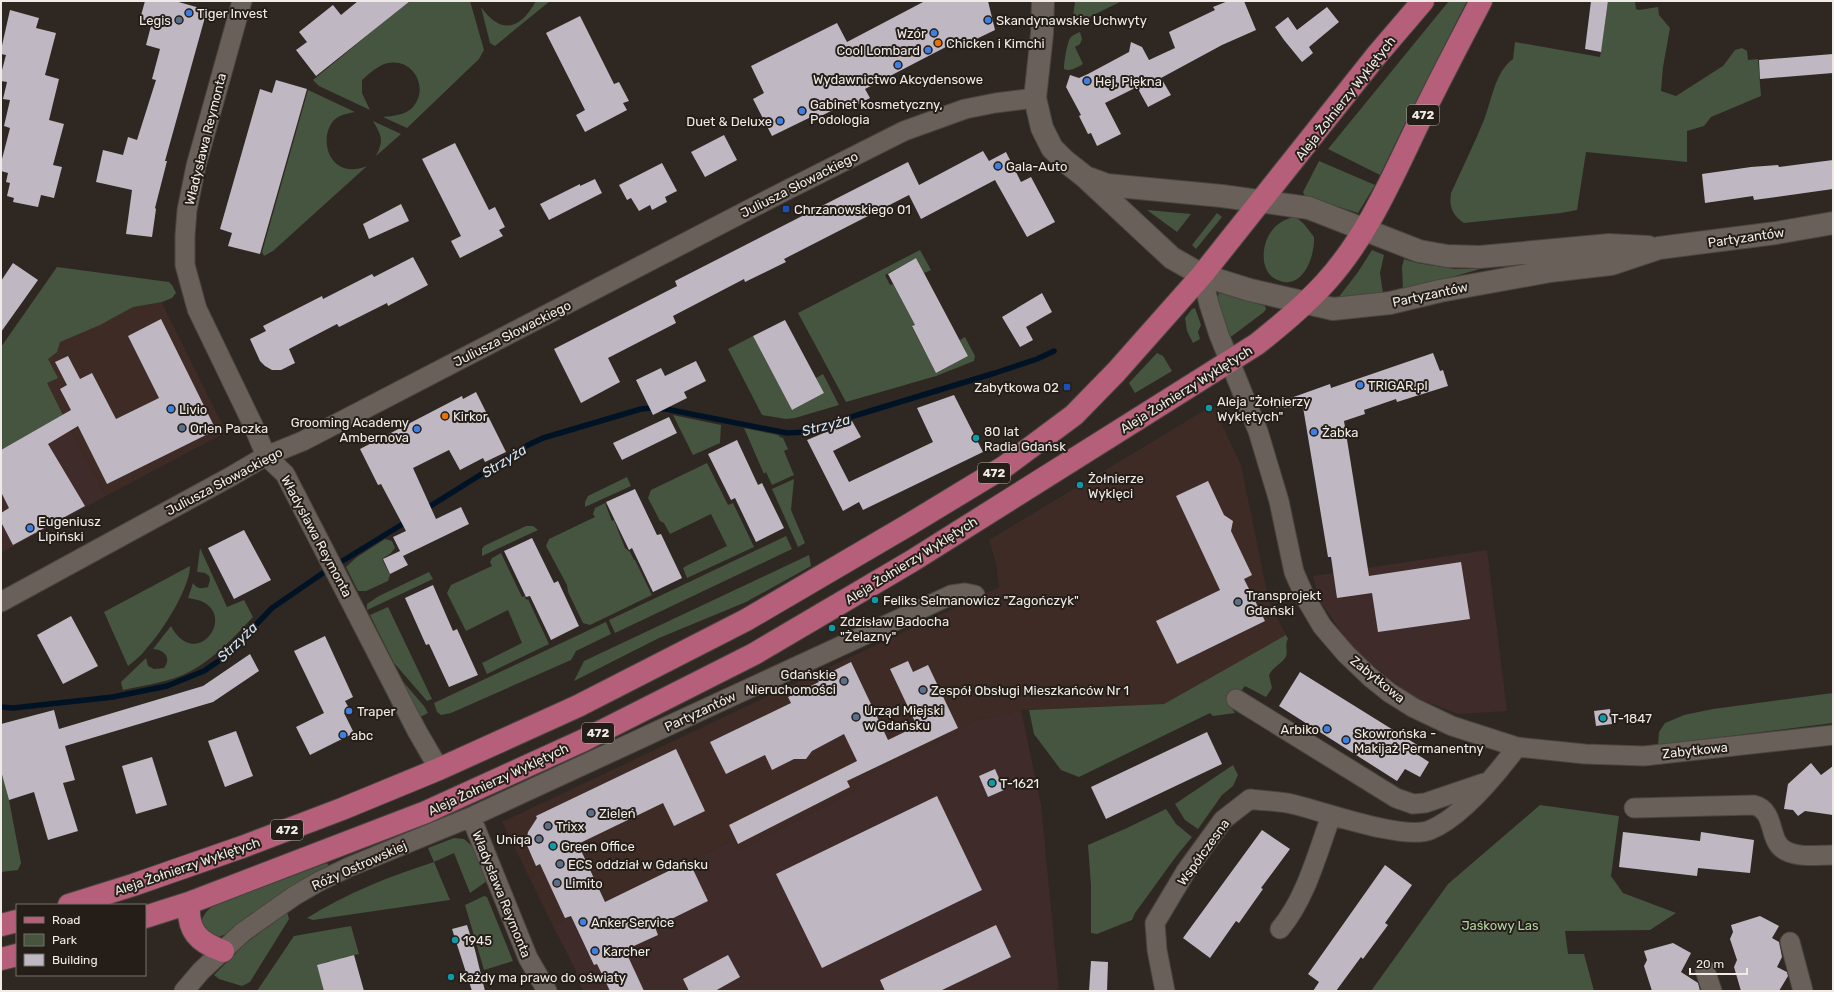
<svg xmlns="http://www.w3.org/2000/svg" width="1834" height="992" font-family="Rubik,sans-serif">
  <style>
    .commercial { fill: #3e2b26 }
    .industrial { fill: #3f2b29 }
    .green { fill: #465540 }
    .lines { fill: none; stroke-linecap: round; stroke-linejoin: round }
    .stream { stroke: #001324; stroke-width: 5.5 }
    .building { fill: #bfb8c2 }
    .street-casing { stroke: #4b4540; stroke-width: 21 }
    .secondary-casing { stroke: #4b4540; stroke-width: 24 }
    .primary-casing { stroke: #4b4540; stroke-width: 24 }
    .street { stroke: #686059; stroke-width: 19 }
    .secondary { stroke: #686059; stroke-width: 22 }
    .primary { stroke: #b55f7a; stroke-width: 22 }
    .shop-dot { fill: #3f7fe0; stroke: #251e18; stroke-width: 1.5 }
    .service-dot { fill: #5c6f8a; stroke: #251e18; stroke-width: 1.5 }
    .food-dot { fill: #e8710a; stroke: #251e18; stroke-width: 1.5 }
    .transit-dot { fill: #1a4fb4; stroke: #251e18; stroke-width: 1.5 }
    .culture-dot { fill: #0f9aa8; stroke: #251e18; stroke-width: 1.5 }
    .labels { text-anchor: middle; stroke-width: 4; stroke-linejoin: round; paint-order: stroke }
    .shield { fill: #251e18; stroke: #b3aea9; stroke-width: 1 }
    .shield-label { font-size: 12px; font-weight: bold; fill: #f0ebe7 }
    .poi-label { font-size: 13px; fill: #f0ebe7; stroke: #251e18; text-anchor: start }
    .street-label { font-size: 13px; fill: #f0ebe7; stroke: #251e18 }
    .park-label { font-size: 13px; fill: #aed69f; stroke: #251e18 }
    .water-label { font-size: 14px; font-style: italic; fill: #cfe4f7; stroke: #251e18 }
  </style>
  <rect width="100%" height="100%" fill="#2f2722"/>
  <path class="commercial" d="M159,297l67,135 -120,64 -66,-125 14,-47z
    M1210,407h4l27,58 28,137 17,33 -122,69 -143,6 -43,10 -20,8 2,5 -102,47 3,8 -123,62 -5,-10 -180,86 -51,-104 497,-235 -3,-24 -7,-23z"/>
  <path class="industrial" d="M63,415l43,81 -105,57v-103z
    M1487,550l20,161 -49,3 -36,-14 -24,-14 -46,-39 -33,-47 -6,-24z
    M1021,710l20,95 18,186h-476l-8,-16 2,-2 -24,-47 180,-86 5,10 123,-62 -4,-8 102,-47 -1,-5 20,-8z"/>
  <path class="green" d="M409,1h61l14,49 -5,9 -72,69 -24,-11c10,-1 22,-2 29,-9 18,-19 2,-50 -24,-45 -10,2 -19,11 -26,17v13l8,17 -51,-24 -6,-6z
    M536,1h14l-55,45 -5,-3 -9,-36c20,28 39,23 55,-6z
    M1075,1h47l-43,21h-2l-4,-5z
    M1449,1h18l-58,114 -29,60 -52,-26z
    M1635,1l1,8 3,1 19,-3 1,8 11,13 -7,39 -2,24 15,5 47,-30 12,-16 7,-2 5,3 1,9 10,-1 3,37 -50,21 -7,9 -17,5v31l-101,-10 -9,58 -16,3 -97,10c-12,-8 -15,-16 -13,-30 11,-24 23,-49 33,-73 8,-21 11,-48 29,-61l2,-17 85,15 8,-55z
    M1080,32l2,7 -2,5 -5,3 8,17c-6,3 -12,8 -19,5 0,-6 3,-28 7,-32 2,-2 6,-4 9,-5z
    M308,90l47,22c-5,1 -11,2 -15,4 -24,11 -16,67 27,50l-94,85 -9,5 -2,-4z
    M373,121l28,13 -25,22c8,-17 6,-19 -3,-35z
    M1319,161l56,24 -17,28 -53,-17 -2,-4z
    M1147,210l44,4 -14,18z
    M1217,213l5,4 -26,32 -4,-4z
    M1296,217l8,7 10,13c1,18 -10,52 -34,44 -20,-6 -19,-32 -11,-46 6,-10 15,-17 27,-18z
    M920,250l11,20 -7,3 -8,-15 -31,17 5,10 3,-1 22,41 -3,2 24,46 32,-17 -8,-16 5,-3 10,19 -1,5 -38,15 -90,26 -48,-89z
    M1372,250l12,5 -4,18 3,21 -45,4 20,-26z
    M1404,259l13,4 38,6h25l-77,22 -1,-24z
    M57,267l112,15 3,3 4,8 -4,5 -10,4 -29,5 -33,18 -40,17 -3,10 -9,7 10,19 -11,5 16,32 -62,35v-103z
    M1219,292l46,14 1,3 -2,3 -32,24 -4,1 -11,-35z
    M1195,308l6,17 -3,7 2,7 -7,4 -6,-12 -2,-13 7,-9z
    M753,336l39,74 32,-17 -8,-15 7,-4 16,31 -44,13 -9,1 -24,-4 -34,-66z
    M1157,353l6,3 9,15 -37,22 -6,-10z
    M673,415l48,10 -1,18 -27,12z
    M744,428l34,7 2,2 3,1 5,11 -4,2 10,24 -22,10 -6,-13 -2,2z
    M707,463l21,42 5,-2 21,44 -67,31 -4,-10 3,-2 41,-20 -16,-32 -41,20 -6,-11 -4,-2 -12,-23 3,-8z
    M627,477l4,9 -46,21v-5l3,-6z
    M794,479l-3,31 14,33 -7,4 -26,-58z
    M605,503l7,18 2,-1 11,28 5,4 4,8h1l17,35 -62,30 -7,-2 -15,-31 -1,-7 -21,-39 3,-7 46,-22 -2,-3 2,-6z
    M526,526h7l5,4 -56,26v-7l2,-3z
    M786,536l6,13 -177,84 -6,-13z
    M385,539l7,2 3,7 -5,6 -8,5 8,16 -2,6 -22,10h-8l-12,-24 11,-10z
    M200,548l27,59 17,-7 9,17c-19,20 -37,40 -62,54 -20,11 -46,14 -68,19l-2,-8 25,-24 2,8 6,3 10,-1c8,-11 0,-18 -11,-19l18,-23c23,44 63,-5 34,-23 -5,-3 -12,-4 -17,-5l5,-15c4,6 8,6 15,4l2,-7 -1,-4 -4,-3 -8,-1z
    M501,553l21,44 3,-1 1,4 2,-1 21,45 -62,30 -5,-11 40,-20 -14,-33 -42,21 -19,-38 4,-8 41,-19 -2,-4 2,-4z
    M809,555l2,11 -65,36 -87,36 -85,43 10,-20z
    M190,566c0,22 -28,66 -44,83 -5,7 -12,12 -18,17l-24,-54z
    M429,572l4,7 -66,31v-6l12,-8z
    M388,607l44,92 -5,2 -33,-38 -24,-48z
    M606,622l5,12 -35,17 -5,9 -120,53 -10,2 -4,-3 -3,-9z
    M1286,635l2,4c-4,6 1,14 -3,19 -5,7 -11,8 -16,17l3,13 -6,9 -21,-11 -15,19 5,8 -22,3 -3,-3 -131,64 -18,-7 -27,-36 -5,-24 135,-6z
    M399,677l25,29 4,7 -8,4z
    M1833,693v30l-175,22 1,-13 6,-9 19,-8 29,-6z
    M1233,765l5,10 -5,11 -11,9 -24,34 -13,-9 -10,-16z
    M1,771l8,29 12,63 -3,7 -17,2z
    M1540,805l79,11 -8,60 12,17 53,20 -26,17 -85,1 3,23h16l10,37h-223l77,-107z
    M1166,809l10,15 16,13c-21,24 -38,51 -57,76l-3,7 -35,14 -6,-1v-47l-3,-41 39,-17z
    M454,838l10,1 8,7 15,35 -17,12 -16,-40 -20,9 16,38 -137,20 -6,-2c40,-25 83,-42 127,-56l-6,-14z
    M327,863l2,3 -43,24 -60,44 -7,3 -9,-2 -9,-12c2,-8 5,-12 12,-17z
    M484,896l3,1 26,64 -29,9 -19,-65z
    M287,912l2,7 -39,63 -8,4 -23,-7 -5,-4 31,-31z
    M351,926l8,28 -17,4 1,3 -13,3 -1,-3 -11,4 7,26h-68l37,-55z"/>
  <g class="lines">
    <path class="stream" d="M424,510l104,-65 15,-7 98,-29 10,-1 15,1 121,24 20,-1 50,-17 138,-42 42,-14 17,-8
      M1,707l12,1 100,-11 54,-11 37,-15 22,-15 46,-48 51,-35 86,-53"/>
  </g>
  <path class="building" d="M145,1h30l32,9 -42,151h2l-12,47 1,1 -4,28 -26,-3 6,-44 -36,-8 7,-32 20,5 5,-18 9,3 19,-60 -4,-1 8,-30 -14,-4 6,-23 -12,-3z
    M358,1h52l-94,75 -20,-26 11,-8 -8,-10 34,-27 8,10z
    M925,1h63l7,29 -27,13 -3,-6 -100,52 5,9 -23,12 -2,-6 -32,16 -2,-3 -39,19 -19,-37 11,-6 -13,-27 86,-43 10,19z
    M1228,1h16l12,29 -34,15 -61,33 10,17 -23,12 -11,-20 -32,16 16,31 -24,12 -6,-13 -3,1 -9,-18 2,-1 -15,-28 4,-12 9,3 9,-4 41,-22 2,-10 11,5 7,13 26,-12 -6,-16 46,-22 -2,-3z
    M1591,1h17l-7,51 -16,-3z
    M1327,7l12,15 -30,25 4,6 -11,9 -18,-22 -9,-13 13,-10 9,13z
    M10,10l29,8 -3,10 20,5 -11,42 14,4 -10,41 15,4 -11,41 9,2 -8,31 -13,-3 -3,12 -25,-5 1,-4 -7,-2 3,-13 -4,-1 2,-9 -7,-2v-8l9,-35 -6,-2 6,-26 -7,-1 4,-17 -6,-1v-7l5,-19 -5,-1v-4z
    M580,16l34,68 5,-2 10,19 -6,2 4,7 -42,22 -9,-17 9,-5 -39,-77z
    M1833,54v19l-73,6 -1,-19z
    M276,80l31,9 -47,165 -32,-8 4,-13 -12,-4 40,-140 12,4z
    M724,135l13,25 -32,17 -14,-25z
    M455,143l34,67 6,-3 10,20 -6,3 4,6 -43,22 -9,-17 10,-5 -39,-77z
    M983,151l6,10 17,-9 15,30 10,-5 24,45 -28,15 -32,-57 -74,39 -12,-24 -125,64 2,3 -41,20 -1,-3 -71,37 3,7 -68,35 12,24 -39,21 -27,-54 123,-63 -2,-5 233,-119 11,23z
    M1833,160v29l-79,11 -1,-4 -48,7 -3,-29 49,-7 27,-2 1,2z
    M662,163l15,28 -12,6 2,5 -15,8 -2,-5 -11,6 -8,-13 -4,2 -8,-15z
    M595,179l7,14 -53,27 -9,-16 40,-20v2z
    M401,204l8,17 -40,18 -6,-15z
    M413,257l15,28 -40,21 -1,-3 -48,24 -2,-3 -48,25 6,14 -14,7h-9l-7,-4 -5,-5 -10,-22 16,-8 -3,-5 59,-30 1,3 49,-25 2,3z
    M916,258l52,98 -32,17 -24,-47 3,-1 -27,-51z
    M13,263l25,17 -37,52v-51z
    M1042,293l10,19 -26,15 7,13 -13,7 -18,-30z
    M161,319l55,111 -109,54 -29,-58 -30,18 37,62 -72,39 -12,-23v-9l8,-5 -8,-16v-42l70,-40 -11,-21 7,-4 -12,-23 13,-6 12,23 12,-6 24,46 43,-21 -31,-62z
    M785,320l39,73 -32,17 -39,-74z
    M1433,353l7,18 3,-1 5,16 -51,16 -1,-3 -32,11 1,4 -21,7 25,155 92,-14 9,57 -92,13 -6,-39 -35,5 -6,-41h-3l-25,-150 -28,1 -1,-4 56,-20 1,4z
    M696,361l10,20 -22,11 3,6 -34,17 -17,-35 25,-12 4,8z
    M476,392l30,60 -21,10 -2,-4 -23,12 -11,-20 -36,18 23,51 25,-12 8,17 -66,32 5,9 -18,9 -7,-15 17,-8 -7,-14 13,-6 -25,-47 -3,1 -18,-36 102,-53 1,3z
    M954,395l29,57 -120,58 -4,-8 -16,9 -36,-71 45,-19 9,16 -28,14 16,31 84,-40 -16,-34z
    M669,417l8,16 -55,27 -9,-17z
    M737,440l21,45 4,-2 22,45 -28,14 -21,-44 -4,2 -23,-46z
    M1208,481l16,34 9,6 -2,10 21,44 -8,4 21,42 -88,43 -21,-43 64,-31 -44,-94z
    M635,489l22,46 4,-1 21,44 -29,14 -21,-44 -3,2 -23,-48z
    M244,530l27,50 -37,19 -26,-51z
    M532,538l22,45 4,-2 21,45 -28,14 -21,-44 -4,1 -22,-46z
    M433,585l20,46 4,-2 21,46 -29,12 -20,-43 -3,1 -21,-47z
    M71,616l27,50 -35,18 -26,-49z
    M325,636l28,61 -8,4 5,9 -6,3 10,20 -44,22 -14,-28 28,-14 -30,-62z
    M250,654l9,17 -46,31 -148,44 10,34 -12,3 15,48 -30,9 -14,-48 -25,8 -8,-29v-47l53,-14 5,19 144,-43z
    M908,661l5,11 15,-7 30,63 -111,53 3,6 -112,57 -9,-19 128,-64 -13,-27 -32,17 -6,8h-12l-22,11 -7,-15 -39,19 -16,-32 81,-39 -3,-6 31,-15 -2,-3 34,-17 37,78 29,-14 -27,-57z
    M1300,672l119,74 -4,7 14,9 -9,15 -15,-8 -8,12 -118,-75z
    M1610,709l2,15 -16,2 -2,-15z
    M236,731l17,45 -28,11 -17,-46z
    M1207,732l15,32 -116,55 -15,-32z
    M676,749l29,62 -31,15 -11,-23 -85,41 27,58 84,-41 19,40 -53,26 3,8 -33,15 19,41h-34l-13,-27 -3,1 -23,-49 -6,2 -25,-54 -4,2 -10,-23 2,-11 9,-14 -1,-2z
    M152,757l15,48 -31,9 -14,-48z
    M1811,763l10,12 12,-9v49l-28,-4 -7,5 -5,-6 -9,-1 4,-25z
    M995,769l9,21 -16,7 -9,-21z
    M937,796l45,94 -160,78 -46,-94z
    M1262,830l28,19 -29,39 2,1 -24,34 -3,-2 -26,37 -27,-20z
    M1623,832l77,9 1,-9 53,8 -4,33 -52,-5 -1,8 -78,-9z
    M1385,865l27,20 -27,38 3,2 -25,34 -2,-2 -25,34h-23l6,-9 -11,-8z
    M1760,916l19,10 -7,12 7,4 3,15 -5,10 10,5 1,4 -9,15h-38l-7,-24 3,-7 -7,-21 3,-7 -2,-7z
    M467,925l8,25 10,41h-13l-20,-62z
    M996,925l15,32 -71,34h-55l-5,-11z
    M1673,943l18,10 -10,19 17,11 2,8h-48l-8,-25 3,-6 -3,-9z
    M354,955l10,36h-40l-7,-26z
    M728,955l12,22 -25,14h-26l-6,-12z
    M1091,961l17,1 -1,29h-18z"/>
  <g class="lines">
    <defs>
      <path id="street" d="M242,1l-46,165 -9,44 -2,26v29l12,44 56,116 13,31 19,18 132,257 22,38
        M1202,275l7,29 10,31 39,96 21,70 15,71 11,25 17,29 24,28 24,23 20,16 24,15 38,18 65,21 68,7 59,2 189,-21
        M1,602l229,-125 36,-21 37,-15 476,-247 125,-63 61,-22 30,-6 40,-5
        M1236,699l160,99 17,6 12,-1 59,-20
        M1634,808l120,-3c23,6 13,37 32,46 14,7 32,4 47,4
        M471,817l57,141 19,33
        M1280,929c26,-31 37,-75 51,-113
        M1790,942l13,49
        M1705,970l7,21
        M184,991l17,-20 42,-39 51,-36 24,-14 31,-15 122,-50 480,-222 14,-2 10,2
        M1165,991l-8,-41 -2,-27 31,-52 37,-51 27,-21c13,2 28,2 42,5 30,7 112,37 138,26 32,-13 66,-55 87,-83"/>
      <path id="secondary" d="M1043,1l-1,33 -7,64 7,30 10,20 13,13 19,15 88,82 30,17 48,15 83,19 57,-6 50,-12 110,-20 61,-7 48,-16 117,-15 57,-10
        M1088,178l19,7 115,11 87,12 110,43 28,5 33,1 129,-12 39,2"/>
      <path id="primary" d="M189,903c-2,28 9,39 34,48
        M69,905l64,-20 109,-38 100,-38 97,-40 139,-63 168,-86 164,-96 94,-57 70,-52 42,-43 86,-97 174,-219 47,-55
        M145,917l44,-14 237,-91 158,-72 170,-86 158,-93 345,-217c24,-19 47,-38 68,-61 42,-46 67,-105 94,-161 20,-41 41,-81 62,-121
        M1,925l16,-4
        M1,959l16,-4"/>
    </defs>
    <use href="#street" class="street-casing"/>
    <use href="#secondary" class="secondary-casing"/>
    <use href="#primary" class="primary-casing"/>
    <use href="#street" class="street"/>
    <use href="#secondary" class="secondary"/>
    <use href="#primary" class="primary"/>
  </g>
  <g class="shop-dot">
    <circle cx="189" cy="13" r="4"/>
    <circle cx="988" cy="20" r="4"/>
    <circle cx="934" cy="33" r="4"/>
    <circle cx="928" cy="50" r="4"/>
    <circle cx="898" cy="65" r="4"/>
    <circle cx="1087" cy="81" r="4"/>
    <circle cx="802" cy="111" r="4"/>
    <circle cx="780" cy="121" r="4"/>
    <circle cx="998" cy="166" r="4"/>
    <circle cx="1360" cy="385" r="4"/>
    <circle cx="171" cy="409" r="4"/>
    <circle cx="417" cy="429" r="4"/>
    <circle cx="1314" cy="432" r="4"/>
    <circle cx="30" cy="528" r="4"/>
    <circle cx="349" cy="711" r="4"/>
    <circle cx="1327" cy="729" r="4"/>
    <circle cx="343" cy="735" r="4"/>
    <circle cx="1346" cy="740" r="4"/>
    <circle cx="583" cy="922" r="4"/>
    <circle cx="595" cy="951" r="4"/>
  </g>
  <g class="service-dot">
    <circle cx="179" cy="20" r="4"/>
    <circle cx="182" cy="428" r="4"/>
    <circle cx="1238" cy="602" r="4"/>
    <circle cx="844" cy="681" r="4"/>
    <circle cx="923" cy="690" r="4"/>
    <circle cx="856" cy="717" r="4"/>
    <circle cx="591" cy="813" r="4"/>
    <circle cx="548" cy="826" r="4"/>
    <circle cx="539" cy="839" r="4"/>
    <circle cx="560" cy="864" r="4"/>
    <circle cx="557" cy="883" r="4"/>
  </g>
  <g class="food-dot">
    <circle cx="938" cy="43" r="4"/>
    <circle cx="445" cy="416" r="4"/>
  </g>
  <g class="transit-dot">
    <rect x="782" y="205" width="8" height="8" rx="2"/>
    <rect x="1063" y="383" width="8" height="8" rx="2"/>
  </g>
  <g class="culture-dot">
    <circle cx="1209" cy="408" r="4"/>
    <circle cx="976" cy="438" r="4"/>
    <circle cx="1080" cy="485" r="4"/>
    <circle cx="875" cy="600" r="4"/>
    <circle cx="832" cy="628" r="4"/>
    <circle cx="1603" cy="718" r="4"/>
    <circle cx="992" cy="783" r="4"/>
    <circle cx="553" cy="846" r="4"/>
    <circle cx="455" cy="940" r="4"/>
    <circle cx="451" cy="977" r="4"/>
  </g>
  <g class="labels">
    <g class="shield">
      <rect x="1407" y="105" width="32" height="20" rx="3"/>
      <rect x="978" y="463" width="32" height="20" rx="3"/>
      <rect x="582" y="723" width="32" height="20" rx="3"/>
      <rect x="271" y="820" width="32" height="20" rx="3"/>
    </g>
    <g class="shield-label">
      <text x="1423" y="119">472</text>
      <text x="994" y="477">472</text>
      <text x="598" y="737">472</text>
      <text x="287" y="834">472</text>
    </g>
    <g class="poi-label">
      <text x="197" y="18">Tiger Invest</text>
      <text x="171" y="25" text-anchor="end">Legis</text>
      <text x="996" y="25">Skandynawskie Uchwyty</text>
      <text x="926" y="38" text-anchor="end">Wzór</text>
      <text x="946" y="48">Chicken i Kimchi</text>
      <text x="920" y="55" text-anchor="end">Cool Lombard</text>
      <text x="898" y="84" text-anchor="middle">Wydawnictwo Akcydensowe</text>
      <text x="1095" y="86">Hej, Piękna</text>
      <text x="810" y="109">Gabinet kosmetyczny,<tspan x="810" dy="15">Podologia</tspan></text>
      <text x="772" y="126" text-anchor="end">Duet &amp; Deluxe</text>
      <text x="1006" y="171">Gala-Auto</text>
      <text x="794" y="214">Chrzanowskiego 01</text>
      <text x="1368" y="390">TRIGAR.pl</text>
      <text x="1059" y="392" text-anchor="end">Zabytkowa 02</text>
      <text x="1217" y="406">Aleja "Żołnierzy<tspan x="1217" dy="15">Wyklętych"</tspan></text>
      <text x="179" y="414">Livio</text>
      <text x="453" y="421">Kirkor</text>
      <text x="409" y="427" text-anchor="end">Grooming Academy<tspan x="409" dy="15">Ambernova</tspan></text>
      <text x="190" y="433">Orlen Paczka</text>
      <text x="984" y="436">80 lat<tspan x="984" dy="15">Radia Gdańsk</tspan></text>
      <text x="1322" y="437">Żabka</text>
      <text x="1088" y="483">Żołnierze<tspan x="1088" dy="15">Wyklęci</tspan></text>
      <text x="38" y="526">Eugeniusz<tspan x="38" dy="15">Lipiński</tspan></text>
      <text x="1246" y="600">Transprojekt<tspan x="1246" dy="15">Gdański</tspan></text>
      <text x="883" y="605">Feliks Selmanowicz "Zagończyk"</text>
      <text x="840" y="626">Zdzisław Badocha<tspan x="840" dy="15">"Żelazny"</tspan></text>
      <text x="836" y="679" text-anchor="end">Gdańskie<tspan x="836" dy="15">Nieruchomości</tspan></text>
      <text x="931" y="695">Zespół Obsługi Mieszkańców Nr 1</text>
      <text x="864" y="715">Urząd Miejski<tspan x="864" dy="15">w Gdańsku</tspan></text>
      <text x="357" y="716">Traper</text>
      <text x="1611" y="723">T-1847</text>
      <text x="1319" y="734" text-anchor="end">Arbiko</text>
      <text x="1354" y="738">Skowrońska -<tspan x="1354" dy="15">Makijaż Permanentny</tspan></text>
      <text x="351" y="740">abc</text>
      <text x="1000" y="788">T-1621</text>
      <text x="599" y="818">Zieleń</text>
      <text x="556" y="831">Trixx</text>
      <text x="531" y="844" text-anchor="end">Uniqa</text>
      <text x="561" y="851">Green Office</text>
      <text x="568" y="869">ECS oddział w Gdańsku</text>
      <text x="565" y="888">Limito</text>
      <text x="591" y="927">Anker Service</text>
      <text x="463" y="945">1945</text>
      <text x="603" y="956">Karcher</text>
      <text x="459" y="982">Każdy ma prawo do oświaty</text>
    </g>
    <g class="street-label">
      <text transform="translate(1345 98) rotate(-52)" y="5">Aleja Żołnierzy Wyklętych</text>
      <text transform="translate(205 139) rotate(-76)" y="5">Władysława Reymonta</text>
      <text transform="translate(799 184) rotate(-27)" y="5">Juliusza Słowackiego</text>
      <text transform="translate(1746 237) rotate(-8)" y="5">Partyzantów</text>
      <text transform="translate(1430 294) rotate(-12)" y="5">Partyzantów</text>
      <text transform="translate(512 333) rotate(-27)" y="5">Juliusza Słowackiego</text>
      <text transform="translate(1186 389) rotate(-32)" y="5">Aleja Żołnierzy Wyklętych</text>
      <text transform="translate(224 481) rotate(-28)" y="5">Juliusza Słowackiego</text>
      <text transform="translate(317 536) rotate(62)" y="5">Władysława Reymonta</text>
      <text transform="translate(911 560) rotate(-32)" y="5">Aleja Żołnierzy Wyklętych</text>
      <text transform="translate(1378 679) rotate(39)" y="5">Zabytkowa</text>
      <text transform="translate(700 711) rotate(-25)" y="5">Partyzantów</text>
      <text transform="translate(1695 750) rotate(-6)" y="5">Zabytkowa</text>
      <text transform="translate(498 779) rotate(-25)" y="5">Aleja Żołnierzy Wyklętych</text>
      <text transform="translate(1203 852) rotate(-54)" y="5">Współczesna</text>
      <text transform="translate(359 865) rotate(-24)" y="5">Róży Ostrowskiej</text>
      <text transform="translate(187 866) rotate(-19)" y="5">Aleja Żołnierzy Wyklętych</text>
      <text transform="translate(502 894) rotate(68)" y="5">Władysława Reymonta</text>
    </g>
    <g class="park-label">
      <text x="1500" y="930">Jaśkowy Las</text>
    </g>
    <g class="water-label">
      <text transform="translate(826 425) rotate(-15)" y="5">Strzyża</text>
      <text transform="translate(504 461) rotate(-32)" y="5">Strzyża</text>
      <text transform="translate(237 642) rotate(-44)" y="5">Strzyża</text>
    </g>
  </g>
  <rect width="1834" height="992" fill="none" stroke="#f0ebe7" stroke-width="4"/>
  <rect x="16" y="904" width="130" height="72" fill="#251e18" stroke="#76706b"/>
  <rect x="24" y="917" width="20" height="6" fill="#b55f7a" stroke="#76706b"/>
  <text x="52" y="924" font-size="12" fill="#f0ebe7">Road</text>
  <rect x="24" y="934" width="20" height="12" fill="#465540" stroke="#76706b"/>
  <text x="52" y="944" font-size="12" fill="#f0ebe7">Park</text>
  <rect x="24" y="954" width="20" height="12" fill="#bfb8c2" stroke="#76706b"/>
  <text x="52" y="964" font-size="12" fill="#f0ebe7">Building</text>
  <path d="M1690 968v6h57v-6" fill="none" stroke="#f0ebe7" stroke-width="2"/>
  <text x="1696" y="968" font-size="12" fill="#f0ebe7" stroke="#251e18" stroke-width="3" paint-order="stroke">20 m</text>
</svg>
